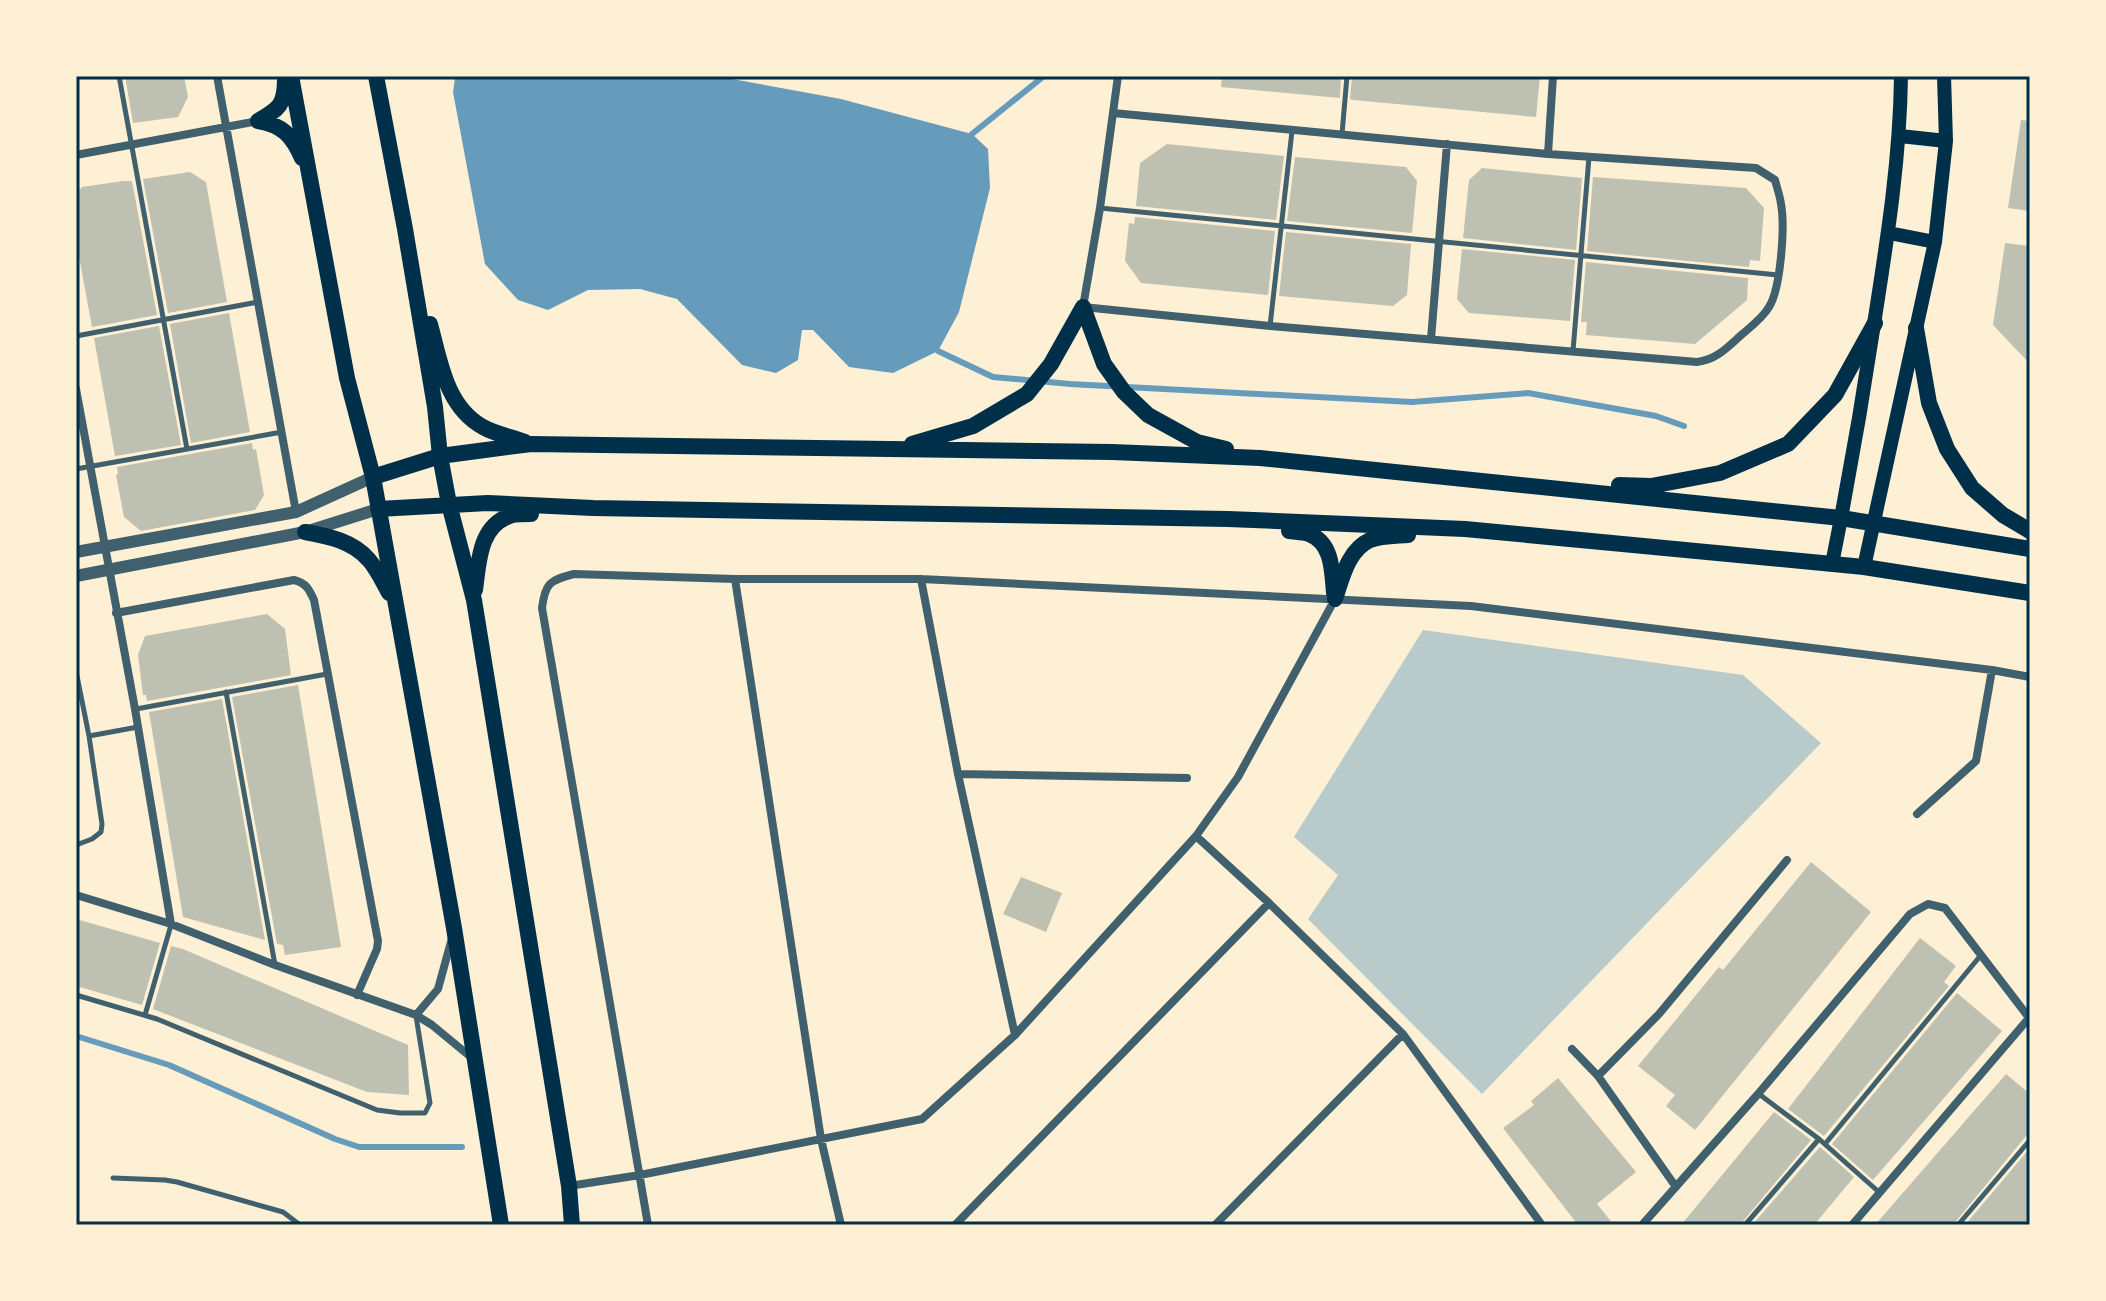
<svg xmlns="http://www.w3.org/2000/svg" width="2106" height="1301" font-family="'Roboto Condensed',sans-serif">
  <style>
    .green { fill: #b9caca }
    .water { fill: #669bbc }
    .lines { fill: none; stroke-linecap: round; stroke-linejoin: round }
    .stream { stroke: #669bbc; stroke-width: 6 }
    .building { fill: #bec0b2 }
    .service { stroke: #3f606c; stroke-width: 5 }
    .minor { stroke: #3f606c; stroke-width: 8 }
    .tertiary { stroke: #3f606c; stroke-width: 12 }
    .secondary { stroke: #003049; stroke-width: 14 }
    .primary { stroke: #003049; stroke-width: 16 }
    .neatline { fill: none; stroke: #003049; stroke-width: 3 }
  </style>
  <rect width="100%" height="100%" fill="#fdf0d5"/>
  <path class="green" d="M1423,630l320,45 78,68 -339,351 -174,-175 30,-44 -44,-38z"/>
  <path class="water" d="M457,76h259l125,23 131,35 16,15 2,39 -31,124 -21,39 -45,22 -44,-6 -36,-37h-11l-4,30 -22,13 -34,-8 -65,-66 -37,-10 -52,1 -40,20 -30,-10 -33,-36 -32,-172 2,-14z"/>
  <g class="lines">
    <path class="stream" d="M972,134l72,-58
      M938,351l55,26 77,7 342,18 116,-9 128,23 28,10
      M76,1036l93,29 166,74 24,8h103"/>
  </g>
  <path class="building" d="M125,76h59l4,21 -10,20 -45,6z
    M1222,76h119l-1,22 -119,-11z
    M1352,76h188l-4,41 -183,-17 -3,-1z
    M2021,120l9,1v90l-22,-3z
    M1167,144l117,12 -8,64 -140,-14 4,-43z
    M1295,157l111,10 11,14 -5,52 -125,-12z
    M1482,168l100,10 -6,72 -113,-12 6,-58z
    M190,172l16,10 21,120 -59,11 -25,-134z
    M1593,177l153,11 18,20 -4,53 -10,-1 -1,7 -162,-16z
    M123,181h9l25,134 -65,12 -16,-87v-46l6,-7z
    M1135,217l140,14 -7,64 -127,-12 -16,-22 4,-38 5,1z
    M1286,232l125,12 -4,51 -14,11 -114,-10z
    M2005,243l25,3v118l-37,-39z
    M1462,249l113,11 -5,61 -101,-8 -12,-14z
    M1586,262l162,16 -1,22 -52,44 -109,-9 1,-13h-6z
    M229,313l21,119 -59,11 -21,-119z
    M159,326l22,119 -66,11 -21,-118z
    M252,443l1,7 3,-1 8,46 -9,15 -114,21 -17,-14 -8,-42 2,-1 -1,-7z
    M267,614l18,15 6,46 -144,26 -1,-6h-3l-5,-40 7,-19z
    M298,685l43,262 -56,8 -2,-10 -6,-1 -45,-247z
    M222,699l43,241 -82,-23 -34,-205z
    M1811,862l60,50 -176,218 -29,-24 9,-11 -37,-29 81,-99 4,3z
    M1021,877l41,16 -16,39 -43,-18z
    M76,919l84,24 -18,62 -66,-19z
    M1920,938l36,28 -12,16 5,4 -125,150 -36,-27z
    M171,946l12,3 225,96 1,50 -42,-3 -214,-83z
    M1957,993l45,38 -129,149 -41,-36z
    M2006,1074l24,20v41l-4,1 -73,89h-78z
    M1558,1078l78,94 -39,32 17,21h-36l-75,-97 31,-23 -3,-4z
    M1774,1112l37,28 -71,85h-59z
    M1820,1147l34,30 -40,48h-62z
    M2030,1148v77h-65z"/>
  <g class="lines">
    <path class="service" d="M119,76l68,373
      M1342,134l5,-58
      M1100,208l678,67
      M1270,326l22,-195
      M76,336l182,-34
      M1573,351l16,-194
      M76,469l206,-37
      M76,671l13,65 49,-9
      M226,692l49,273
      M136,709l191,-35
      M76,845l16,-6 9,-7 1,-8 -13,-88
      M76,995l81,24 220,91 23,3h25l5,-10 -14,-87
      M145,1015l26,-90
      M1759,1094l60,45 61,54
      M1825,1144l156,-189
      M113,1178l52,2 12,2 106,30 17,13
      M1745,1225l74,-86
      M1958,1225l72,-85"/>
    <path class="minor" d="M217,76l79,436
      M1113,113l435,41 208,14 19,12c2,8 5,16 6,24 4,22 0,84 -12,103 -7,12 -20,21 -30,30 -13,12 -24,23 -42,25l-427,-36 -187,-19 17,-99 18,-132
      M1548,154l5,-78
      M76,155l182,-34
      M1431,339l16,-195
      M76,389l59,320 36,215
      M735,579l86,560 20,86
      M921,579l37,195 57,261
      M116,613l178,-33c12,3 15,9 20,20l64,341 -1,8 -20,46
      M958,774l229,4
      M1917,814l59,-53 16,-91
      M1196,836l73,67 134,131 139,191
      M76,895l95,29 104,41 141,50 16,10 40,33
      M416,1015l22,-26 14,-51
      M1572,1049l26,27 78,111
      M1598,1076l61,-62 128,-154
      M569,1186l71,-11 282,-56 93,-84 181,-199 42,-59 97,-178
      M648,1225l-106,-617c3,-25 8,-28 32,-34l161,5h186l550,27 521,64 38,7
      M955,1225l314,-322
      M1215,1225l188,-191
      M1642,1225l116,-131 152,-180 18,-10 17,4 85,111
      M1852,1225l177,-207"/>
    <path class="tertiary" d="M76,552l220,-40 77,-35
      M76,576l229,-44 73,-23"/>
    <path class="secondary" d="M1900,136l46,5
      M1889,233l46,9
      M1832,564c16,-80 30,-160 42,-240 13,-83 26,-164 27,-248
      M1864,567l71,-325 11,-101 -2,-65"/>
    <path class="primary" d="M291,76l56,302 26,99 23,128 58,323 47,297
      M376,76l29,153 30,178 5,49 9,48 25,96 95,586 3,39
      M258,121c24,4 34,14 44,37
      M258,121c21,-12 27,-16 27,-42
      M1083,307l21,57 20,28 24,23 49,27 29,7
      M430,324c10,37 16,83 53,103 12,7 29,10 42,15
      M1916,328l13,75 18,46 25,39 31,27 27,16
      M912,444l61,-18 54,-32 24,-30 32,-57
      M373,477l67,-21 91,-12 581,8 148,6 581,60 189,31
      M1619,485l32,1 69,-13 68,-29 47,-49 40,-72
      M378,509l110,-6 105,5 635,11 237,10 399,38 166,26
      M1289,531c7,1 14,1 20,3 24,9 23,38 25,59
      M305,532c23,4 48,9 64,28 8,9 14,22 20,33
      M475,590c4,-29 4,-65 37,-75 6,-1 13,-1 19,-1
      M1335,599c7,-21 13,-49 35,-59 10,-4 26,-4 38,-5"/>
  </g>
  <rect width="2106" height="1301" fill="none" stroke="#fdf0d5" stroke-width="156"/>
  <rect x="78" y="78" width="1950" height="1145" class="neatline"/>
</svg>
